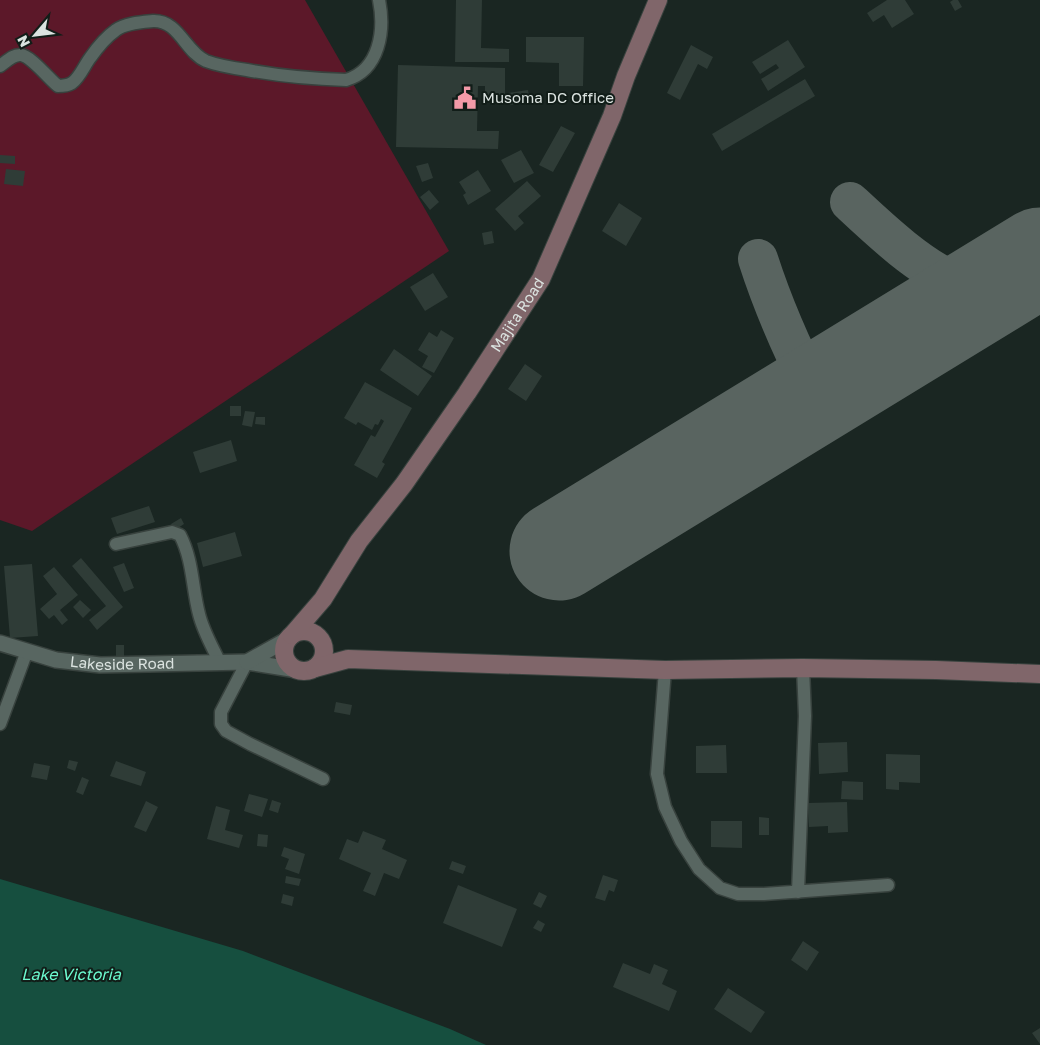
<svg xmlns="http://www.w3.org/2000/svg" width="1040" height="1045" font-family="'Golos Text',sans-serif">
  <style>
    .green { fill: #5c1829 }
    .water { fill: #164f3f }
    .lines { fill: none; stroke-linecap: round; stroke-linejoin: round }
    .taxiway { stroke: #596460; stroke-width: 40 }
    .runway { stroke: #596460; stroke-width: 99 }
    .building { fill: #2f3c37 }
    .minor-casing { stroke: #38423e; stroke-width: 15 }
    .tertiary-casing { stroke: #38423e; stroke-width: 18 }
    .secondary-casing { stroke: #38423e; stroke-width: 20 }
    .minor { stroke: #586661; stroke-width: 12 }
    .tertiary { stroke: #586661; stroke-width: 15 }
    .secondary { stroke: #80666a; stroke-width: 18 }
    .labels { text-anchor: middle; stroke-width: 4; stroke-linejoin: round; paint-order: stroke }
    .poi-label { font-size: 15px; fill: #dbe3e0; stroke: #111d18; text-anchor: start }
    .street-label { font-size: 15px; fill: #dbe3e0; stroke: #111d18 }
    .water-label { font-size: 16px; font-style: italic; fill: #6cfacf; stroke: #111d18 }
  </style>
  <rect width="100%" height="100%" fill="#1a2622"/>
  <path class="green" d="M0,0h305l144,251 -417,280 -32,-11z"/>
  <path class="water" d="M0,879l243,72 207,78 36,16h-486z"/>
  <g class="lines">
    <path class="taxiway" d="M850,202c30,28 69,65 107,81 10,3 21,4 30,6
      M758,259c15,47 35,92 57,135"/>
    <path class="runway" d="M559,551l481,-294"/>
  </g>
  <path class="building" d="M456,0h26l-1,48 28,1v13h-54z
    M887,0h18l9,14 -22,14 -8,-13 -11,7 -6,-9z
    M953,0h5l4,7 -7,4 -5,-9z
    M526,37h58l-1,49h-24v-23l-33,-1z
    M788,40l17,27 -37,24 -7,-12 18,-11 -3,-4 -16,10 -8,-12z
    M691,45l22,12 -6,12 -9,-5 -18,36 -13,-7z
    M398,65l107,3v28l-20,-1v-9h-7l-1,45h22l-1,18 -102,-2z
    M805,79l10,17 -93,55 -10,-17z
    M528,90l2,11 -20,4 -2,-12z
    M561,126l14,7 -22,39 -14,-7z
    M521,150l13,23 -20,10 -13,-23z
    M0,155l15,1v8l-15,-1z
    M428,163l5,15 -11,4 -6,-16z
    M6,169l19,2 -2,15 -19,-2z
    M478,170l13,21 -23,14 -5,-10 3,-2 -7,-11z
    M527,181l14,15 -23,20 6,7 -9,8 -20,-22z
    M429,190l10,12 -9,8 -10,-13z
    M619,203l23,15 -16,28 -24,-15z
    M492,231l2,12 -10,2 -2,-12z
    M433,273l15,24 -23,14 -15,-24z
    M441,330l13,8 -20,35 -12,-6 6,-11 -10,-6 11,-18 8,5z
    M394,349l38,27 -14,20 -38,-26z
    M525,364l17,12 -16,25 -18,-12z
    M365,382l47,26 -30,54 3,2 -8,14 -23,-13 17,-30 4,2 9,-16 -3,-2 -3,6 -3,-1 -3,6 -14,-8 -2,3 -12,-7z
    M230,406h11v10h-11z
    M245,411l10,1 -3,15 -10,-2z
    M256,417h9v8l-10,-1z
    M231,440l6,21 -37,12 -7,-21z
    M149,506l6,16 -38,12 -6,-16z
    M181,518l3,6 -9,6 -4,-6z
    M235,532l7,24 -39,11 -6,-24z
    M81,558l42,49 -26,23 -8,-10 17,-14 -34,-40z
    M124,563l10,25 -10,4 -11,-25z
    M32,564l6,72 -28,2 -6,-72z
    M54,567l24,28 -18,15 8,10 -6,5 -8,-10 -5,4 -9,-10 17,-15 -14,-18z
    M80,600l11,10 -8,8 -10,-11z
    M116,645h8v12h-8z
    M336,702l16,3 -2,10 -16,-3z
    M847,742l1,30 -29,2 -1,-31z
    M726,745l1,28h-31v-27z
    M886,754l34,1v28l-21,-1v8l-13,-1z
    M69,760l9,2 -3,9 -8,-3z
    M116,761l30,11 -5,14 -31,-10z
    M34,763l16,3 -3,14 -16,-3z
    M82,777l7,3 -6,15 -7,-3z
    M842,781l21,1v18l-22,-1z
    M249,794l19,5 -6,18 -18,-6z
    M272,800l9,3 -3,10 -9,-3z
    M146,801l12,6 -12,25 -12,-5z
    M847,802l1,30 -20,1v-7l-19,1 -1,-24z
    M216,806l14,4 -5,20 18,5 -4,13 -32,-9z
    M759,817l10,1v17h-10z
    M711,821h31v27l-31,-1z
    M363,831l23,9 -4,9 25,11 -8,19 -15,-6 -9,23 -12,-5 8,-18 -32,-14 8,-20 11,4z
    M258,834l10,1 -1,12 -10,-1z
    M284,847l21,7 -6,20 -14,-5 4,-10 -8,-3z
    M452,861l14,5 -3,8 -14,-5z
    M603,875l15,5 -4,12 -5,-2 -4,11 -10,-3z
    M286,876l15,3 -2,7 -14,-3z
    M458,885l59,24 -15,38 -59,-24z
    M539,892l8,4 -6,12 -8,-4z
    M283,894l11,3 -2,9 -11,-3z
    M538,920l7,4 -4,8 -8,-4z
    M803,941l16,11 -12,19 -16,-11z
    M623,963l27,11 4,-10 14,6 -6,14 15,7 -8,20 -56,-24z
    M728,988l37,24 -14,21 -37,-24z
    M1040,1028v16l-8,-11z"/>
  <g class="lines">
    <defs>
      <path id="minor" d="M0,66c6,-4 13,-12 21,-11 10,1 28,24 37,31 5,0 9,0 14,-3 8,-6 12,-17 18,-25 7,-10 16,-21 26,-28 9,-7 26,-8 37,-9 26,-1 32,31 53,40 13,5 27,7 41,9 33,6 65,9 99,10 34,-10 39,-50 33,-80
        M116,544l56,-12 8,3c13,25 12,52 19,79 4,17 14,34 21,49
        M247,662l-26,50v12l5,7 24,13 73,35
        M665,670l-8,104 8,33 16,34 18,28 21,19 18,6h26l124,-9
        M0,724l27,-73
        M798,892l7,-176 -2,-48"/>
      <g id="tertiary">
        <path id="s1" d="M0,643l56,17 44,5 147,-3 50,8"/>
        <path d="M247,662l41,-23"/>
      </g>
      <g id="secondary">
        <circle cx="304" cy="651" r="20"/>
        <path id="s2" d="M292,635l31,-36 36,-58 45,-57 63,-91 74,-114 71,-163 14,-40 32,-76"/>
        <path d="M315,668l33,-9 317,11 138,-2 133,2 104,4"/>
      </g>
    </defs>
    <use href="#minor" class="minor-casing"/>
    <use href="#tertiary" class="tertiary-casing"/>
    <use href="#secondary" class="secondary-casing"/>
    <use href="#minor" class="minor"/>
    <use href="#tertiary" class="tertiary"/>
    <use href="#secondary" class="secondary"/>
  </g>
  <defs>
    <symbol id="civic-bare" viewBox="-9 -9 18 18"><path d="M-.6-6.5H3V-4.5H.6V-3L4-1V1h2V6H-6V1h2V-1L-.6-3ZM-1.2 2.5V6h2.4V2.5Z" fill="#f39aa8" stroke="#111d18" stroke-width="2.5" paint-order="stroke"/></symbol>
  </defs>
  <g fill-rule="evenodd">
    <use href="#civic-bare" x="449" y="82" width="32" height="32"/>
  </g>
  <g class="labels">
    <g class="poi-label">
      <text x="482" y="103">Musoma DC Office</text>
    </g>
    <g class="street-label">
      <text dy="5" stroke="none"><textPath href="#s2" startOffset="392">Majita Road</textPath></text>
      <text dy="5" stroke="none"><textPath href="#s1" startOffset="125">Lakeside Road</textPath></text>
    </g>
    <g class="water-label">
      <text x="71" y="980">Lake Victoria</text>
    </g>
  </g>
  <g transform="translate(35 35) rotate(242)" stroke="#111d18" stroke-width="4" paint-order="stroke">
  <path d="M0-4L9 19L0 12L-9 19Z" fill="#dbe3e0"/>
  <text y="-8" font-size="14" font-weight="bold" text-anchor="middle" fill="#dbe3e0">N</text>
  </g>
</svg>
